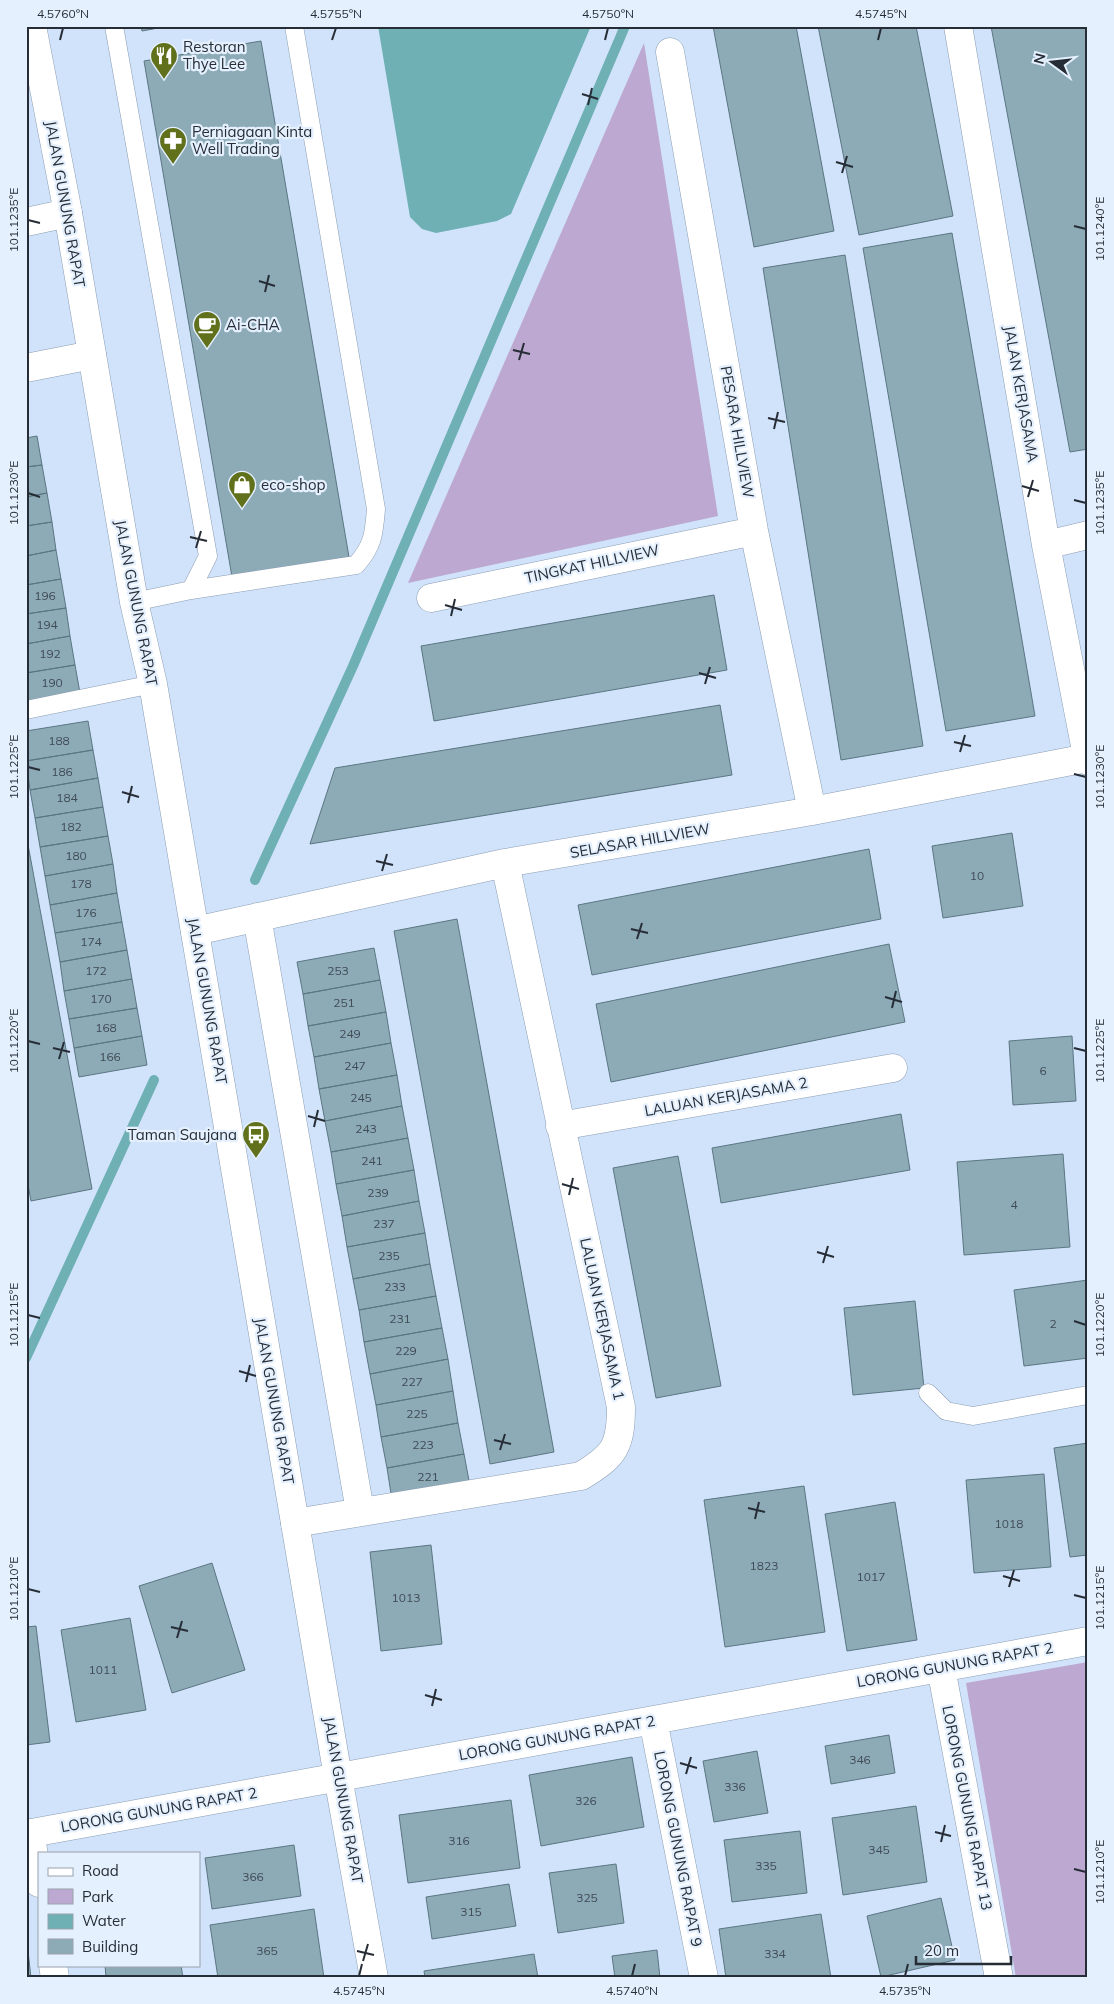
<svg xmlns="http://www.w3.org/2000/svg" width="1114" height="2004" font-family="Mulish,sans-serif">
  <style>
    .green { fill: #bda8d1 }
    .water { fill: #6fb0b4 }
    .lines { fill: none; stroke-linecap: round; stroke-linejoin: round }
    .stream { stroke: #6fb0b4; stroke-width: 10 }
    .building { fill: #8daab7; stroke: #5b7683 }
    .service-casing { stroke: #8b9db2; stroke-width: 19 }
    .minor-casing { stroke: #8b9db2; stroke-width: 29 }
    .tertiary-casing { stroke: #8b9db2; stroke-width: 29 }
    .service { stroke: #fff; stroke-width: 18 }
    .minor { stroke: #fff; stroke-width: 28 }
    .tertiary { stroke: #fff; stroke-width: 28 }
    .ticks { fill: none; stroke: #262d36; stroke-width: 2 }
    .labels { text-anchor: middle; stroke-width: 4.5; stroke-linejoin: round; paint-order: stroke }
    .number-label { font-size: 12px; fill: #404c56 }
    .poi-label { font-size: 15px; fill: #262d36; stroke: #e5f0fe; text-anchor: start }
    .street-label { font-size: 15px; fill: #262d36; stroke: #e5f0fe }
    .neatline { fill: none; stroke: #262d36; stroke-width: 2 }
    .ticks-label { font-size: 12px; text-anchor: middle; fill: #262d36 }
  </style>
  <rect width="100%" height="100%" fill="#d1e3fa"/>
  <path class="green" d="M644,43l74,473 -310,67z
    M1088,1662v316h-72l-50,-295z"/>
  <path class="water" d="M378,26h213l-80,188 -14,7 -61,12 -14,-4 -12,-12z"/>
  <g class="lines">
    <path class="stream" d="M255,880l98,-214 272,-640
      M26,1358l128,-278"/>
  </g>
  <path class="building" d="M141,26h28l-27,5z
    M713,26h83l38,205 -80,16z
    M818,26h98l37,190 -94,19z
    M991,26h97v423l-18,3z
    M261,41l88,516 -117,20 -88,-516z
    M952,233l83,483 -89,15 -83,-483z
    M845,255l78,491 -82,14 -78,-492z
    M37,436l5,29 -16,2v-29z
    M42,465l5,28 -21,4v-30z
    M47,493l5,29 -26,4v-29z
    M52,522l4,28 -30,6v-30z
    M56,550l5,29 -35,6v-29z
    M61,579l5,29 -40,6v-29z
    M714,595l13,75 -293,51 -13,-75z
    M66,608l4,28 -44,8v-30z
    M70,636l5,29 -49,8v-29z
    M75,665l5,28 -54,10v-30z
    M720,705l12,70 -422,69 25,-76z
    M88,721l5,29 -67,11v-30z
    M93,750l5,28 -68,12 -4,-29z
    M98,778l5,29 -68,11 -5,-28z
    M103,807l5,29 -68,11 -5,-29z
    M1012,833l11,73 -80,12 -11,-72z
    M26,834l66,355 -61,12 -5,-27z
    M108,836l5,28 -68,12 -5,-29z
    M869,849l12,70 -289,56 -14,-70z
    M113,864l4,29 -67,12 -5,-29z
    M117,893l5,29 -67,11 -5,-28z
    M457,919l97,533 -64,12 -96,-533z
    M122,922l5,28 -67,12 -5,-29z
    M889,944l16,78 -294,60 -15,-78z
    M374,948l6,32 -77,14 -6,-32z
    M127,950l5,29 -68,12 -4,-29z
    M132,979l5,29 -68,11 -5,-28z
    M380,980l6,32 -78,14 -5,-32z
    M137,1008l5,28 -68,12 -5,-29z
    M386,1012l5,31 -77,14 -6,-31z
    M142,1036l5,29 -68,12 -5,-29z
    M1072,1036l4,65 -63,4 -4,-64z
    M391,1043l6,32 -78,14 -5,-32z
    M397,1075l5,31 -77,15 -6,-32z
    M402,1106l6,32 -77,14 -6,-31z
    M901,1114l9,56 -189,33 -9,-55z
    M408,1138l6,32 -78,14 -5,-32z
    M1063,1154l7,93 -106,8 -7,-93z
    M678,1156l43,230 -65,12 -43,-230z
    M414,1170l5,31 -77,15 -6,-32z
    M419,1201l6,32 -78,14 -5,-31z
    M425,1233l5,31 -77,15 -6,-32z
    M430,1264l6,32 -77,14 -6,-31z
    M1088,1280v78l-64,8 -10,-76z
    M436,1296l6,32 -78,14 -5,-32z
    M915,1301l9,87 -71,7 -9,-87z
    M442,1328l6,31 -78,15 -6,-32z
    M448,1359l5,32 -77,14 -6,-31z
    M453,1391l5,32 -77,14 -5,-32z
    M458,1423l6,31 -77,14 -6,-31z
    M1088,1443v112l-18,2 -16,-109z
    M464,1454l6,32 -78,14 -5,-32z
    M1044,1474l7,93 -77,6 -8,-93z
    M804,1486l21,146 -100,15 -21,-147z
    M895,1502l22,138 -70,11 -22,-137z
    M431,1545l11,99 -61,7 -11,-99z
    M212,1563l33,107 -73,23 -33,-107z
    M130,1618l16,92 -70,12 -15,-92z
    M36,1626l14,116 -24,3v-118z
    M889,1735l6,38 -64,11 -6,-38z
    M757,1751l11,62 -54,9 -11,-61z
    M632,1757l12,70 -103,19 -12,-71z
    M511,1800l9,68 -112,15 -9,-68z
    M916,1806l11,76 -84,13 -11,-77z
    M800,1831l7,62 -75,9 -8,-62z
    M294,1845l7,51 -89,13 -7,-51z
    M616,1864l8,59 -66,10 -9,-60z
    M509,1884l7,42 -84,13 -6,-42z
    M941,1898l14,62 -74,17 -14,-61z
    M314,1909l10,69h-106l-8,-53z
    M821,1914l10,64h-105l-7,-49z
    M26,1933l5,45h-5z
    M657,1950l3,28h-45l-3,-22z
    M534,1954l4,24h-113l-1,-7z
    M105,1965h76l2,13h-77z"/>
  <g class="lines">
    <defs>
      <path id="service" d="M114,26l94,530 -17,34 -57,12
        M191,590l165,-25c17,-19 18,-31 20,-56l-82,-483
        M26,710l127,-26
        M928,1393l18,18 27,5 115,-21"/>
      <path id="minor" d="M958,26l88,519 42,216
        M670,52l84,479 58,280
        M26,222l42,-9
        M26,368l66,-13
        M1046,545l42,-10
        M431,598l323,-67
        M257,917l103,594
        M195,931l310,-68 307,-52 275,-53
        M560,1126l333,-58
        M295,1523l286,-47c33,-20 40,-29 40,-69l-116,-544
        M941,1668l58,310
        M653,1720l51,258
        M30,1833l9,50
        M26,1834l1062,-193
        M53,1965l2,13"/>
      <path id="tertiary" d="M32,26l36,187 66,389 19,82 185,1093 36,201"/>
    </defs>
    <use href="#service" class="service-casing"/>
    <use href="#minor" class="minor-casing"/>
    <use href="#tertiary" class="tertiary-casing"/>
    <use href="#service" class="service"/>
    <use href="#minor" class="minor"/>
    <use href="#tertiary" class="tertiary"/>
  </g>
  <path class="ticks" d="M60,40l3,-12M332,40l4,-12M605,40l3,-12M878,40l3,-12M582,94l16,5M588,105l4,-17M836,162l17,5M842,173l5,-17M28,220l12,3M1074,226l12,3M259,281l16,5M265,292l4,-17M513,350l17,4M519,360l5,-17M768,418l17,4M774,429l4,-17M1022,486l17,5M28,493l12,4M1028,497l5,-17M1074,500l12,3M190,537l17,4M196,548l5,-17M445,605l17,5M451,616l4,-17M699,673l17,5M705,684l5,-17M954,742l17,4M960,752l5,-17M28,767l12,3M1074,774l12,3M122,792l17,5M128,803l4,-17M376,861l17,4M382,871l5,-17M631,929l17,4M637,939l5,-16M885,997l17,5M892,1008l4,-17M28,1041l12,3M53,1048l17,4M1074,1048l12,3M59,1059l5,-17M308,1116l17,5M314,1127l4,-17M562,1184l17,5M569,1195l4,-17M817,1252l17,5M823,1263l5,-17M28,1315l12,3M1074,1321l12,4M239,1371l17,5M246,1382l4,-17M494,1440l17,4M500,1450l5,-16M748,1508l17,4M755,1519l4,-17M1003,1576l17,5M1009,1587l5,-17M28,1589l12,3M1074,1595l12,3M171,1627l17,4M177,1638l5,-17M425,1695l17,5M432,1706l4,-17M680,1763l17,5M686,1774l5,-17M935,1832l16,4M941,1842l4,-17M1074,1869l12,3M357,1951l17,4M363,1961l5,-17M359,1976l3,-12M632,1976l3,-12M905,1976l3,-12"/>
  <defs>
    <symbol id="restaurant-pin" viewBox="-11 -11 22 30"><path d="M0 17L-7.5 6A9.5 9.5 0 1 1 7.5 6Z" fill="#60701b" stroke="#e5f0fe"/><path d="M-5-6h1v4h1v-4h1v4h1v-4h1v5L-1.5 .5V6h-2V.5L-5-1ZM5-6V6H3V1.5H1.5Q1.5-4 5-6Z" fill="#fff"/></symbol>
    <symbol id="pharmacy-pin" viewBox="-11 -11 22 30"><path d="M0 17L-7.5 6A9.5 9.5 0 1 1 7.5 6Z" fill="#60701b" stroke="#e5f0fe"/><path d="M-2-6h4v4h4v4h-4v4h-4v-4h-4v-4h4Z" fill="#fff"/></symbol>
    <symbol id="cafe-pin" viewBox="-11 -11 22 30"><path d="M0 17L-7.5 6A9.5 9.5 0 1 1 7.5 6Z" fill="#60701b" stroke="#e5f0fe"/><path d="M-5.5-4.5H6V0H3Q3 3.5 0 3.5H-2.5Q-5.5 3.5-5.5 0ZM3-3.2v2h1.7v-2ZM-6 4.5H4V6H-6Z" fill="#fff"/></symbol>
    <symbol id="shop-pin" viewBox="-11 -11 22 30"><path d="M0 17L-7.5 6A9.5 9.5 0 1 1 7.5 6Z" fill="#60701b" stroke="#e5f0fe"/><path d="M-5-2.5h2.3a2.7 3.5 0 0 1 5.4 0H5L5.5 6h-11ZM-1.5-2.5h3a1.5 2.3 0 0 0-3 0Z" fill="#fff"/></symbol>
    <symbol id="bus-pin" viewBox="-11 -11 22 30"><path d="M0 17L-7.5 6A9.5 9.5 0 1 1 7.5 6Z" fill="#60701b" stroke="#e5f0fe"/><path d="M-5-6H5V4H4V6H2V4H-2V6H-4V4H-5ZM-3.5-4V0h7V-4ZM-3.5 1.2v1.5H-2V1.2ZM2 1.2v1.5H3.5V1.2Z" fill="#fff"/></symbol>
  </defs>
  <g fill-rule="evenodd">
    <use href="#restaurant-pin" x="148" y="40" width="32" height="43"/>
    <use href="#pharmacy-pin" x="157" y="125" width="32" height="43"/>
    <use href="#cafe-pin" x="191" y="309" width="32" height="43"/>
    <use href="#shop-pin" x="226" y="469" width="32" height="43"/>
    <use href="#bus-pin" x="240" y="1119" width="32" height="43"/>
  </g>
  <g class="labels">
    <g class="number-label">
      <text x="45" y="600">196</text>
      <text x="47" y="629">194</text>
      <text x="50" y="658">192</text>
      <text x="52" y="687">190</text>
      <text x="59" y="745">188</text>
      <text x="62" y="776">186</text>
      <text x="67" y="802">184</text>
      <text x="71" y="831">182</text>
      <text x="76" y="860">180</text>
      <text x="977" y="880">10</text>
      <text x="81" y="888">178</text>
      <text x="86" y="917">176</text>
      <text x="91" y="946">174</text>
      <text x="96" y="975">172</text>
      <text x="338" y="975">253</text>
      <text x="101" y="1003">170</text>
      <text x="344" y="1007">251</text>
      <text x="106" y="1032">168</text>
      <text x="350" y="1038">249</text>
      <text x="110" y="1061">166</text>
      <text x="355" y="1070">247</text>
      <text x="1043" y="1075">6</text>
      <text x="361" y="1102">245</text>
      <text x="366" y="1133">243</text>
      <text x="372" y="1165">241</text>
      <text x="378" y="1197">239</text>
      <text x="1014" y="1209">4</text>
      <text x="384" y="1228">237</text>
      <text x="389" y="1260">235</text>
      <text x="395" y="1291">233</text>
      <text x="400" y="1323">231</text>
      <text x="1053" y="1328">2</text>
      <text x="406" y="1355">229</text>
      <text x="412" y="1386">227</text>
      <text x="417" y="1418">225</text>
      <text x="423" y="1449">223</text>
      <text x="428" y="1481">221</text>
      <text x="1009" y="1528">1018</text>
      <text x="764" y="1570">1823</text>
      <text x="871" y="1581">1017</text>
      <text x="406" y="1602">1013</text>
      <text x="103" y="1674">1011</text>
      <text x="860" y="1764">346</text>
      <text x="735" y="1791">336</text>
      <text x="586" y="1805">326</text>
      <text x="459" y="1845">316</text>
      <text x="879" y="1854">345</text>
      <text x="766" y="1870">335</text>
      <text x="253" y="1881">366</text>
      <text x="587" y="1902">325</text>
      <text x="471" y="1916">315</text>
      <text x="267" y="1955">365</text>
      <text x="775" y="1958">334</text>
    </g>
    <g class="poi-label">
      <text x="183" y="52">Restoran<tspan x="183" dy="17">Thye Lee</tspan></text>
      <text x="192" y="137">Perniagaan Kinta<tspan x="192" dy="17">Well Trading</tspan></text>
      <text x="226" y="330">Ai-CHA</text>
      <text x="261" y="490">eco-shop</text>
      <text x="237" y="1140" text-anchor="end">Taman Saujana</text>
    </g>
    <g class="street-label">
      <text transform="translate(65 204) rotate(80)" y="5">JALAN GUNUNG RAPAT</text>
      <text transform="translate(1021 394) rotate(80)" y="5">JALAN KERJASAMA</text>
      <text transform="translate(737 432) rotate(80)" y="5">PESARA HILLVIEW</text>
      <text transform="translate(592 564) rotate(-12)" y="5">TINGKAT HILLVIEW</text>
      <text transform="translate(136 603) rotate(79)" y="5">JALAN GUNUNG RAPAT</text>
      <text transform="translate(640 841) rotate(-10)" y="5">SELASAR HILLVIEW</text>
      <text transform="translate(207 1001) rotate(80)" y="5">JALAN GUNUNG RAPAT</text>
      <text transform="translate(726 1097) rotate(-10)" y="5">LALUAN KERJASAMA 2</text>
      <text transform="translate(602 1319) rotate(78)" y="5">LALUAN KERJASAMA 1</text>
      <text transform="translate(274 1401) rotate(80)" y="5">JALAN GUNUNG RAPAT</text>
      <text transform="translate(955 1665) rotate(-10)" y="5">LORONG GUNUNG RAPAT 2</text>
      <text transform="translate(557 1738) rotate(-10)" y="5">LORONG GUNUNG RAPAT 2</text>
      <text transform="translate(343 1800) rotate(80)" y="5">JALAN GUNUNG RAPAT</text>
      <text transform="translate(967 1808) rotate(79)" y="5">LORONG GUNUNG RAPAT 13</text>
      <text transform="translate(159 1810) rotate(-10)" y="5">LORONG GUNUNG RAPAT 2</text>
      <text transform="translate(678 1849) rotate(79)" y="5">LORONG GUNUNG RAPAT 9</text>
    </g>
  </g>
  <rect width="1114" height="2004" fill="none" stroke="#e5f0fe" stroke-width="55"/>
  <rect x="38" y="1852" width="162" height="115" fill="#e5f0fe" stroke="#99a2ae"/>
  <rect x="48" y="1868" width="25" height="8" fill="#ffffff" stroke="#99a2ae"/>
  <text x="82" y="1876" font-size="15" fill="#262d36">Road</text>
  <rect x="48" y="1889" width="25" height="15" fill="#bda8d1" stroke="#99a2ae"/>
  <text x="82" y="1902" font-size="15" fill="#262d36">Park</text>
  <rect x="48" y="1914" width="25" height="15" fill="#6fb0b4" stroke="#99a2ae"/>
  <text x="82" y="1926" font-size="15" fill="#262d36">Water</text>
  <rect x="48" y="1939" width="25" height="15" fill="#8daab7" stroke="#99a2ae"/>
  <text x="82" y="1952" font-size="15" fill="#262d36">Building</text>
  <g transform="translate(1052 62) rotate(285)" stroke="#e5f0fe" stroke-width="4" paint-order="stroke">
  <path d="M0-4L9 19L0 12L-9 19Z" fill="#262d36"/>
  <text y="-8" font-size="14" font-weight="bold" text-anchor="middle" fill="#262d36">N</text>
  </g>
  <path d="M916 1956v8h95v-8" fill="none" stroke="#262d36" stroke-width="2.5"/>
  <text x="924" y="1956" font-size="15" fill="#262d36" stroke="#e5f0fe" stroke-width="4" paint-order="stroke">20 m</text>
  <rect x="28" y="28" width="1058" height="1948" class="neatline"/>
  <g class="ticks-label">
    <text x="63" y="18">4.5760°N</text>
    <text x="336" y="18">4.5755°N</text>
    <text x="608" y="18">4.5750°N</text>
    <text x="881" y="18">4.5745°N</text>
    <text transform="translate(14 220) rotate(-90)" y="4">101.1235°E</text>
    <text transform="translate(1100 229) rotate(-90)" y="4">101.1240°E</text>
    <text transform="translate(14 493) rotate(-90)" y="4">101.1230°E</text>
    <text transform="translate(1100 503) rotate(-90)" y="4">101.1235°E</text>
    <text transform="translate(14 767) rotate(-90)" y="4">101.1225°E</text>
    <text transform="translate(1100 777) rotate(-90)" y="4">101.1230°E</text>
    <text transform="translate(14 1041) rotate(-90)" y="4">101.1220°E</text>
    <text transform="translate(1100 1051) rotate(-90)" y="4">101.1225°E</text>
    <text transform="translate(14 1315) rotate(-90)" y="4">101.1215°E</text>
    <text transform="translate(1100 1325) rotate(-90)" y="4">101.1220°E</text>
    <text transform="translate(14 1589) rotate(-90)" y="4">101.1210°E</text>
    <text transform="translate(1100 1598) rotate(-90)" y="4">101.1215°E</text>
    <text transform="translate(1100 1872) rotate(-90)" y="4">101.1210°E</text>
    <text x="359" y="1995">4.5745°N</text>
    <text x="632" y="1995">4.5740°N</text>
    <text x="905" y="1995">4.5735°N</text>
  </g>
</svg>
